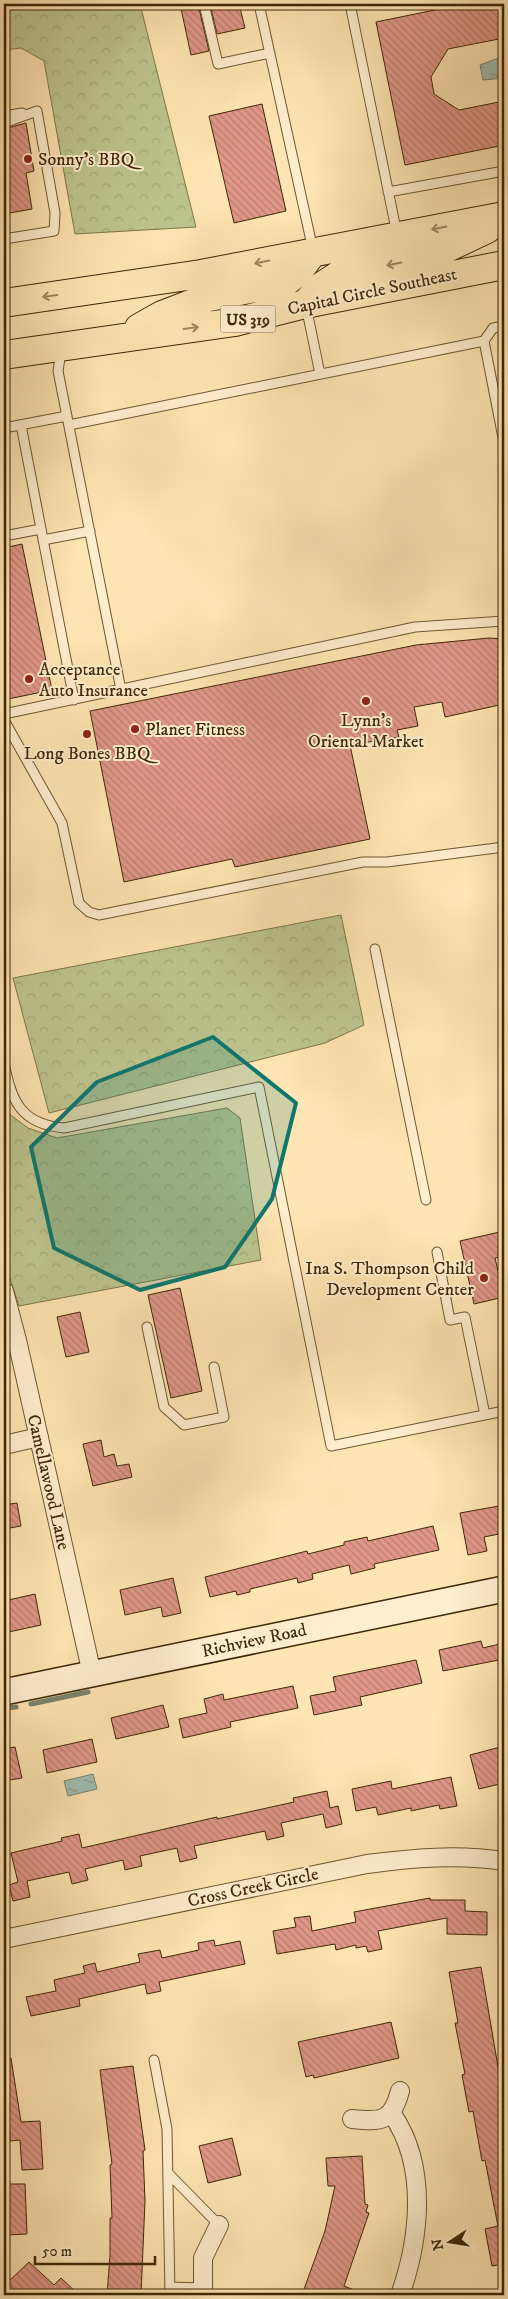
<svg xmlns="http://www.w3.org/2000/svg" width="508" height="2299" font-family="'IM FELL DW Pica',serif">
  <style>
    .forest { fill: url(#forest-crowns); stroke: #7e764a }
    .water { fill: url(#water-ripples); stroke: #79826e }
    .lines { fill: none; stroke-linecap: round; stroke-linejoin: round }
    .stream { stroke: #79826e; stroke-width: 5 }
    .building { fill: url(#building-back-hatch); stroke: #3e2706 }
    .lane-casing { stroke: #6e5631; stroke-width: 11 }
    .street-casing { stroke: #6e5631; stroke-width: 20 }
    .secondary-casing { stroke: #3e2706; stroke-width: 28 }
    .primary-casing { stroke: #3e2706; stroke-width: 30 }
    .lane { stroke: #ffeece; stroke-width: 9 }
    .street { stroke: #ffeece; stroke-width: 18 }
    .secondary { stroke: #ffeece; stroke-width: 25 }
    .primary { stroke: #ffe5b3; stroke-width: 28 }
    .oneway { stroke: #9e865c }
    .marked { fill: #0f766e; fill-opacity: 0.2; stroke: #0f766e; stroke-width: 4; stroke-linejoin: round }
    .poi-dot { fill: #8f2418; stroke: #ffeece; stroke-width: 2 }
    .labels { text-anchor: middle; stroke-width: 4; stroke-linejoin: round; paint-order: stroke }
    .shield { fill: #ffeece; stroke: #786342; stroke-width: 1 }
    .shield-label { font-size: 16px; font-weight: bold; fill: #3e2706 }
    .poi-label { font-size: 18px; fill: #3e2706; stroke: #ffeece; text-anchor: start }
    .street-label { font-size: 18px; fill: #3e2706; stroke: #ffeece }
  </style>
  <defs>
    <pattern id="forest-crowns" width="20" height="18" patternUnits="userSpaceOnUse" patternTransform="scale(1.25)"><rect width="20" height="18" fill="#bdc58f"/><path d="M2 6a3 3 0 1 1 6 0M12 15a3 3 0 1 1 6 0" fill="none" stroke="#a4a97a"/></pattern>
    <pattern id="water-ripples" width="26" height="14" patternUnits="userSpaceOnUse" patternTransform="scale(1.25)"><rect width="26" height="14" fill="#a1beb3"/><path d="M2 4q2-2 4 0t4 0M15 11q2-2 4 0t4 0" fill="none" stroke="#859a90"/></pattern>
    <pattern id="building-back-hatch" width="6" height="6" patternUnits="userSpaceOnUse" patternTransform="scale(1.25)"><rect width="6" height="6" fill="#e29889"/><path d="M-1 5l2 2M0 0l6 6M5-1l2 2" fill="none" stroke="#b97c6e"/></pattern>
  </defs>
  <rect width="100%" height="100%" fill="#ffe5b3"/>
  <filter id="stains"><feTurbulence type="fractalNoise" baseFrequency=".004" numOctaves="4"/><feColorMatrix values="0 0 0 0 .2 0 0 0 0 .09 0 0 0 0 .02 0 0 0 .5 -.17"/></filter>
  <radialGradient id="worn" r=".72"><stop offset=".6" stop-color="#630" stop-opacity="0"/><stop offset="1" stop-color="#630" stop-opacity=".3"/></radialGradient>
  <path class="forest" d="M4,4h136l56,223 -121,7 -31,-173 -23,-13 -17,2z
    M341,915l23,110 -39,18 -276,70 -36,-135z
    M4,1105l5,9 19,14 29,10 170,-30 13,10 21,142 -242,46 -15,-46z"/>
  <path class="water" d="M504,56v22l-21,2 -3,-15z
    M93,1774l4,15 -29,7 -4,-15z"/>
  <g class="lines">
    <path class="stream" d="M31,1704l57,-12
      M8,1708l8,-1"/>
  </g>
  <path class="building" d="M180,4h18l11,47 -18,4z
    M210,4h29l6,24 -28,6z
    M464,4h40v34l-56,11 -17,28 3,17 25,16 45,-9v44l-99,20 -29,-143z
    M262,104l24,107 -52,12 -25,-107z
    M26,123l8,48 -8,2 6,36 -28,5v-85z
    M22,544l30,146 -44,9 -4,-21v-130z
    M489,638l15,1v65l-59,13 -3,-15 -28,5 4,19 -21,4 2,7 -49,8 20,94 -135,28 -3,-8 -108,23 -34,-171 326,-66z
    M504,1231v25l-9,2 9,39 -30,7 -14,-63z
    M180,1288l22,103 -31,7 -23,-103z
    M80,1312l9,40 -23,5 -9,-40z
    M101,1440l3,17 10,-3 3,12 12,-2 3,13 -39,9 -10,-42z
    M17,1503l4,23 -17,3v-24z
    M499,1506l5,27 -20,4 3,14 -19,4 -8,-42z
    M433,1526l6,24 -65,14 1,4 -24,6 -2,-9 -37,9 1,5 -15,4 -1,-5 -47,11v3l-13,3 -1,-4 -26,6 -5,-20 102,-26 1,3 36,-9v-3l23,-5 1,4z
    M173,1578l8,35 -18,4 -2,-10 -36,8 -5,-25z
    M35,1594l6,31 -37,8v-32z
    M481,1641l2,7 21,-5v16l-61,12 -4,-21z
    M416,1660l6,23 -62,14 2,8 -48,10 -4,-19 26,-5 -3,-14z
    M293,1686l5,22 -68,14 1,5 -48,11 -4,-19 28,-6 -3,-14 19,-5 1,6z
    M163,1705l6,22 -53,12 -5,-21z
    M92,1739l5,23 -50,11 -4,-23z
    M504,1746v37l-25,6 -9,-34z
    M15,1747l7,31 -18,3v-32z
    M451,1777l6,29 -17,3 -1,-4 -28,6v-3l-33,7 -2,-8 -20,4 -4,-22 39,-8 1,8z
    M327,1791l3,17 8,-2 4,18 -16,4 -3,-14 -42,9 3,13 -17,4 -2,-9 -71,15 3,12 -17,4 -3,-14 -37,8 2,10 -17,4 -2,-10 -38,9 3,11 -16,4 -3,-12 -42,9 3,16 -17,4 -4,-16 9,-3 -7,-29 51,-12 -1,-3 18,-4 3,14 135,-31v2l77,-17 -1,-4z
    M430,1898v2h35v11l22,1v23l-40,-1v-16l-69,13 4,18 -14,3 -2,-6 -10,2v-3l-20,5 -1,-6 -58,10 -4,-23 23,-4 -2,-9 16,-2 2,15 44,-9 -2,-10z
    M214,1940l1,6 25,-5 5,23 -86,18 2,9 -14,3 -2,-10 -66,15 1,7 -49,10 -5,-19 30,-6 -2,-11 31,-7 -2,-7 12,-3 2,9 43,-10 -2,-8 22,-4 2,8 37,-8 -1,-7z
    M481,1967l23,135v162l-12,2 -7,-37 17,-4 -4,1 -13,-66 -3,1 -9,-50 -4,1 -7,-37 3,-1 -10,-51h3l-9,-51z
    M391,2022l8,36 -85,20 -1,-3 -7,2 -8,-35z
    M11,2058l10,64 19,-1 3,48 -21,1 -2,-30 -10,1 -1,-26h-5v-56z
    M133,2066l12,84 -2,1 2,50 -4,94h-34l3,-39v-38h2l-2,-53 2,-1 -12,-94z
    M232,2138l9,37 -33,8 -9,-37z
    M362,2156l3,48 3,1 -2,7 3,1 -25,73 22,9h-53l-10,-3 22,-61 10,-45h-7l-2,-28z
    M4,2184h21l2,50 -21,1z
    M29,2262l25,23 7,-7 18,17h-59l-13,-12z"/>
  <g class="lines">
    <defs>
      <path id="lane" d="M204,4l14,60 52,-11
        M259,4l54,246
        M350,4l47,230
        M4,116l18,-3
        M4,123l33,-12
        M388,192l116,-21
        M4,239l50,-8 1,-18 -18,-102
        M306,306l14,68
        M484,341l20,102
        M61,351l-3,20 63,319
        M21,425l53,275
        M69,425l415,-84 9,-13 11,-2
        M4,428l63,-12
        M4,536l37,-7
        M43,540l47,-9
        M4,714l411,-87 89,-6
        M4,720l58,103 17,80 10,9 10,3 264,-53h24l117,-15
        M375,949l51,251
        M4,1063c8,38 16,61 60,65l195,-41 72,359 173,-35
        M437,1252l13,68 15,-3 20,98
        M147,1327l17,80 20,18 40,-8 -10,-50
        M154,2060l13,69 3,166
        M168,2173l51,52
        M170,2287l33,1"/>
      <path id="street" d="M4,1291l13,49 75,334
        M4,1445l35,-8
        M4,1939l363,-75c46,-6 90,-10 137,-3
        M392,2114c36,52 28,124 8,181
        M352,2119c29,3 40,3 48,-28
        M203,2295v-37l16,-33"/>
      <path id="secondary" d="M4,1692l500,-103"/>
      <path id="primary" d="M4,303l197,-29 303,-58
        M306,303l16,-17 17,-11 89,-18 59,-28
        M139,328l23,-13 47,-18 76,-15 12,-9 16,-21
        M4,355l231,-33 70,-18 199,-39"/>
    </defs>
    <use href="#lane" class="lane-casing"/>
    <use href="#street" class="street-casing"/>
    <use href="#secondary" class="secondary-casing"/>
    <use href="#primary" class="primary-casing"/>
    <use href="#lane" class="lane"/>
    <use href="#street" class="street"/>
    <use href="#secondary" class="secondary"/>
    <use href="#primary" class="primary"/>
  </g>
  <defs><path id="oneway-shaft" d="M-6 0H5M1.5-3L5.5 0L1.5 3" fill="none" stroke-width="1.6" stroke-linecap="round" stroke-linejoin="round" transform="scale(1.25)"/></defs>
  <g class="oneway">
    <use href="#oneway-shaft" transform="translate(439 228) rotate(169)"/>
    <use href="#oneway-shaft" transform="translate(262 262) rotate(169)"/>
    <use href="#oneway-shaft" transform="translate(394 264) rotate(169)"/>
    <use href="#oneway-shaft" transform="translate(50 296) rotate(172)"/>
    <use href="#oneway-shaft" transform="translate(191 328) rotate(-8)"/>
  </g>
  <path class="marked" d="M213,1037l83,66 -24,96 -47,68 -85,23 -86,-42 -23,-101 66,-65z"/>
  <g class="poi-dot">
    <circle cx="28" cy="159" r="5"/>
    <circle cx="29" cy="679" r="5"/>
    <circle cx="366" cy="701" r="5"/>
    <circle cx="135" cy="729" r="5"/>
    <circle cx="87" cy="734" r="5"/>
    <circle cx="484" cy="1278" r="5"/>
  </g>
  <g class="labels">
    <rect class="shield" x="220.5" y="305.5" width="55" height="27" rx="4"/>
    <g class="shield-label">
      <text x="248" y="325">US 319</text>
    </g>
    <g class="poi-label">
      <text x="38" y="165">Sonny's BBQ</text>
      <text x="39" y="675">Acceptance<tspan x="39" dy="21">Auto Insurance</tspan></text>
      <text x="366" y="726" text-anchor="middle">Lynn's<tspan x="366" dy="21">Oriental Market</tspan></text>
      <text x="145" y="735">Planet Fitness</text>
      <text x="87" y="759" text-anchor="middle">Long Bones BBQ</text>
      <text x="474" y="1274" text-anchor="end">Ina S. Thompson Child<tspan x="474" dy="21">Development Center</tspan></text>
    </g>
    <g class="street-label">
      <text transform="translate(372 291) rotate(-12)" y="6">Capital Circle Southeast</text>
      <text transform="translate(49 1482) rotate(77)" y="6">Camellawood Lane</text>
      <text transform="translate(254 1640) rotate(-12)" y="6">Richview Road</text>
      <text transform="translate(253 1887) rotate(-12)" y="6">Cross Creek Circle</text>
    </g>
  </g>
  <rect width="508" height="2299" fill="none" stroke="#ffe5b3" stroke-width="20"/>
  <rect x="5" y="5" width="498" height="2289" fill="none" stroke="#3e2706" stroke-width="2.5"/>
  <rect x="10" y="10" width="488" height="2279" fill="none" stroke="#3e2706"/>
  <g transform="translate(450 2242) rotate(258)" stroke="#ffeece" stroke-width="4" paint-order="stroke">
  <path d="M0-4L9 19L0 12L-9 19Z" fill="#3e2706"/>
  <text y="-8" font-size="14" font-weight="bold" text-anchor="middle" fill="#3e2706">N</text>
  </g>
  <path d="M35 2256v8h120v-8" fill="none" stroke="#3e2706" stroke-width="2.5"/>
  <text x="42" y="2256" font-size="15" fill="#3e2706" stroke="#ffeece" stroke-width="4" paint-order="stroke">50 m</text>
  <rect width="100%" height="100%" filter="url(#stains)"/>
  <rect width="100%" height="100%" fill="url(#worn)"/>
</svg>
